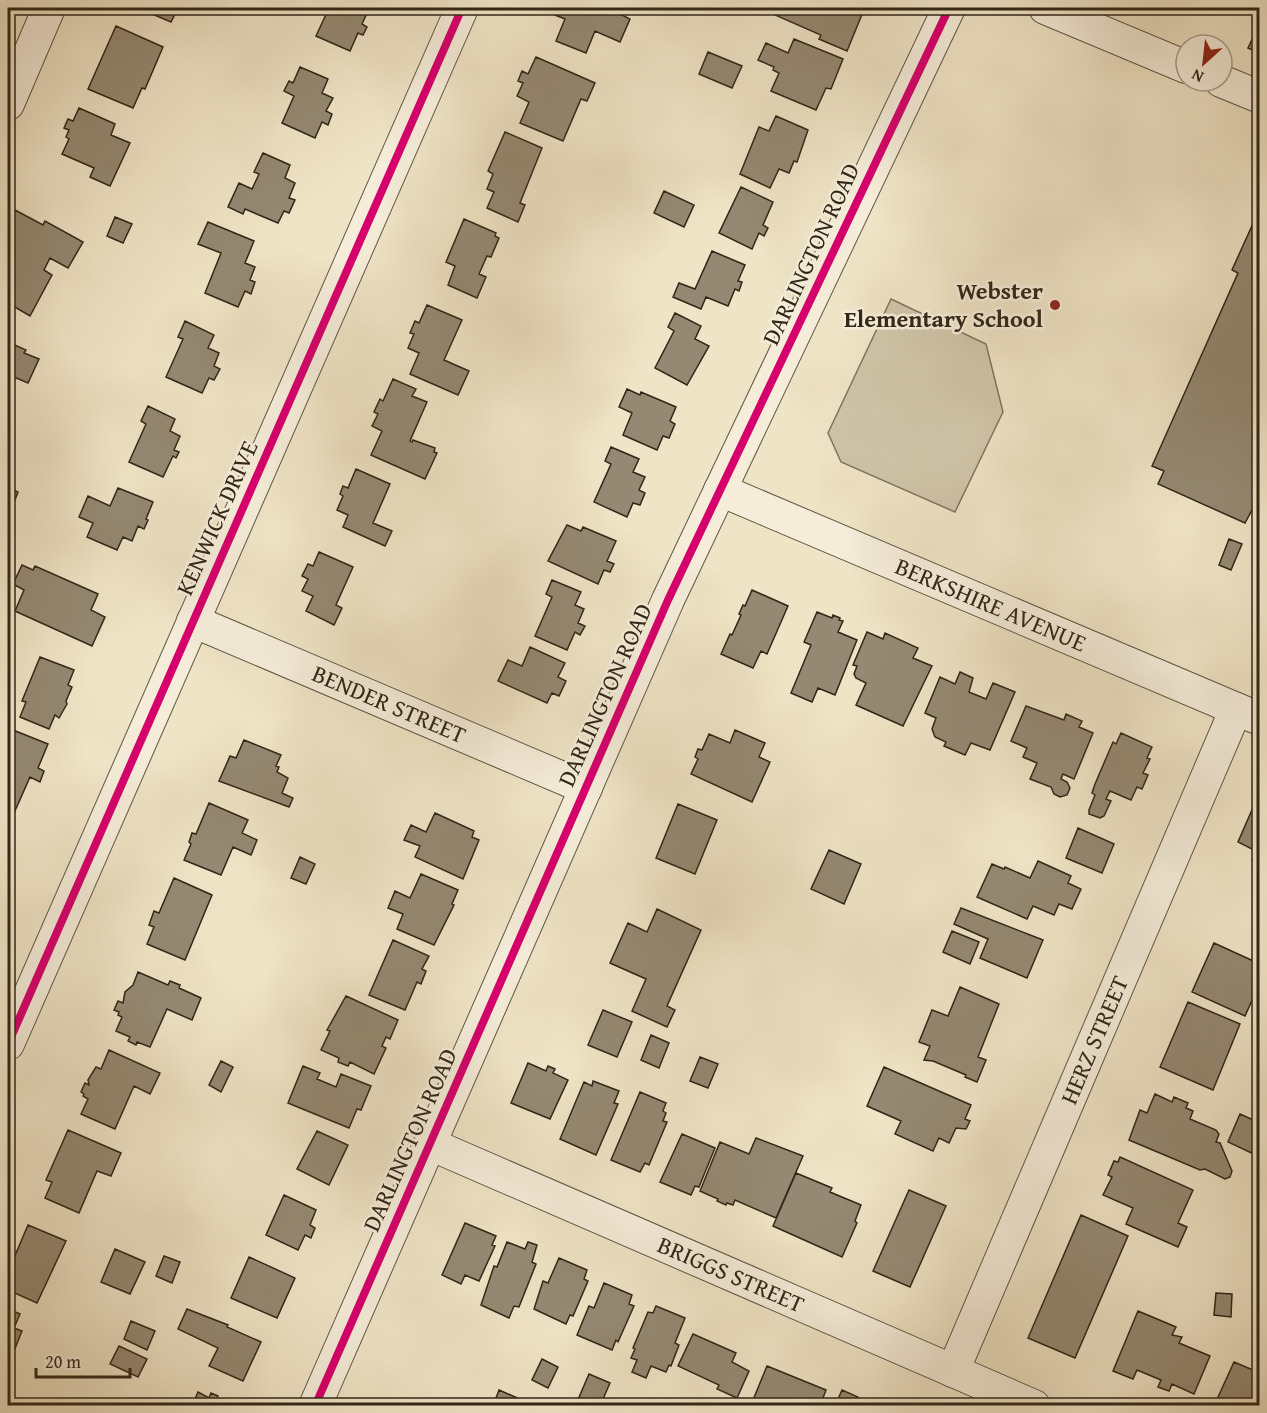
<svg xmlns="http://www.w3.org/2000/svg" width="1267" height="1413" font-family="'Gentium Book Plus',serif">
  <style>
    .green { fill: #cfc4a8; stroke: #807560; stroke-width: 1.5 }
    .building { fill: #948972; stroke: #312617; stroke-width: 1.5 }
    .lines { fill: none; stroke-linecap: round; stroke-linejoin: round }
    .minor-casing { stroke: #605643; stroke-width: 34 }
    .minor { stroke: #f5edda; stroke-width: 32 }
    .cycleway-casing { stroke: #f5edda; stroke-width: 11 }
    .cycleway { stroke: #d6006c; stroke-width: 8 }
    .poi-dot { fill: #8f2418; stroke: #f5edda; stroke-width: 2 }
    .labels { text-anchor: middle; stroke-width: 5; stroke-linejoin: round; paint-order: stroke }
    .street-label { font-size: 24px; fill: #312617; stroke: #f5edda }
    .poi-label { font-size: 24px; font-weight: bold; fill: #312617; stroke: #f5edda; text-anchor: end }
  </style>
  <rect width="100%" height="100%" fill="#efe4c6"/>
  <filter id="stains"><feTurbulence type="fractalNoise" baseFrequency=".00333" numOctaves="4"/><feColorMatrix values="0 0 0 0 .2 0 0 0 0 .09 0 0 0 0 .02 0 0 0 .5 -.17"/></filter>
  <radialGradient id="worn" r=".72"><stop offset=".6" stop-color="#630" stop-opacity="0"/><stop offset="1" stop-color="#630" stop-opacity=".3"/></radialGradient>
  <path class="green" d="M891,299l95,45 17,68 -48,100 -114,-50 -13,-29z"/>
  <path class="building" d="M138,8h40l-7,14z
    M180,8h20l-3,6z
    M329,8h31l8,3 -6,13 5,3 -4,8 -5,-2 -8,18 -34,-15z
    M558,8h63l-3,5 12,6 -10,23 -25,-11 -9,22 -30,-12 9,-22 -10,-4z
    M759,8h93l11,4 -16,39 -28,-12 2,-4z
    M1260,22v31l-12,-5z
    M116,26l47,21 -18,42 -3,-1 -9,20 -45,-19z
    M794,39l49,20 -12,30 -5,-1 -10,22 -45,-19 8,-18 -6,-3 1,-3 -16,-7 8,-17 22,10z
    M708,52l34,14 -10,22 -33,-14z
    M536,57l59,26 -8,18 -6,-2 -18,42 -43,-18 9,-21 -12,-6 6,-13 -5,-2 4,-10 6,3z
    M300,67l28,12 -6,14 11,5 -7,13 6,3 -4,11 -6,-3 -7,16 -33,-15 12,-27 -10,-5 5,-10 4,2z
    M79,108l36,16 -4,11 19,8 -20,43 -20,-9 4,-9 -32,-14 7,-15 -3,-2 3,-7 -5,-2 4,-9 5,2z
    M776,116l32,14 -11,32 -3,-1 -5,12 -10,-4 -9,19 -30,-14 19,-47 10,4z
    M505,132l37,16 -22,55 5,2 -7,17 -31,-14 7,-16 -7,-3 6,-15 -5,-3z
    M263,153l27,12 -5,13 10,5 -6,15 6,2 -6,13 -5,-2 -6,12 -33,-14 -2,5 -15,-7 11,-24 13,6 7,-15 -5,-2z
    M741,187l32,15 -10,23 5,3 -4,8 -5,-3 -7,16 -33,-16z
    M664,191l30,14 -10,22 -30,-14z
    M1260,208v287l-15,28 -87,-39 6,-13 -12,-5 86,-193 -6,-3z
    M15,210l28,15 2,-4 38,21 -15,26 -18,-10 -6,12 8,5 -22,41 -22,-13v-63l2,-6 -2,-1v-9z
    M115,217l17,7 -9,19 -16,-7z
    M464,219l32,14 -1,3 4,2 -8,19 -4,-1 -8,18 7,3 -9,21 -29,-13 7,-19 -9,-4z
    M208,222l46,19 -9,22 10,4 -5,13 5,2 -4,12 -6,-3 -7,16 -33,-14 16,-40 -23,-9z
    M712,251l33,14 -7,16 4,1 -3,9 -4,-2 -7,17 -22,-9 -5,12 -28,-12 6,-14 16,6z
    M427,305l35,15 -18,40 25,11 -11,24 -48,-21 9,-21 -11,-5 6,-14 -4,-1 5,-12 4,2z
    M675,313l26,13 -6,13 14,7 -22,39 -32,-17 19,-37 -6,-4z
    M185,321l29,14 -6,13 11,5 -5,13 6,3 -6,11 -5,-2 -7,15 -36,-16 17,-38 -5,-2z
    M8,342l18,8 -2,3 15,6 -11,24 -14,-6 -6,18z
    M393,379l23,10 -4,7 15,6 -17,39 2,1 1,-2 22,8 -1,4 3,1 -12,26 -54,-24 11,-24 -10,-5 6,-12 -4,-2 6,-13 3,2z
    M627,389l13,6 1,-3 35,15 -6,14 5,3 -6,14 -6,-2 -6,14 -34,-15 9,-22 -13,-6z
    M148,406l27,13 -5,12 10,5 -6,14 5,2 -3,6 -3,-2 -10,21 -34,-15 17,-38 -5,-3z
    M611,447l28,12 -6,13 12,5 -6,13 6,3 -5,12 -7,-2 -6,14 -33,-15 17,-38 -6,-3z
    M356,469l34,15 -17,39 19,8 -7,15 -42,-19 5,-12 -11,-5 6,-14 -3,-2 3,-8 5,2z
    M8,487l10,5 -10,26z
    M118,488l35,14 -7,17 2,1 -4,9 -6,-3 -6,15 -9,-4 -6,13 -30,-13 6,-14 -14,-6 9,-21 22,10z
    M567,525l14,6 2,-4 33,14 -9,20 7,3 -4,8 -6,-2 -6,14 -50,-23z
    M1229,539l13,5 -11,26 -12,-5z
    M319,552l34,15 -17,38 6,3 -8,17 -28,-14 7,-15 -11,-5 6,-12 -6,-3 6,-12 5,2z
    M22,565l11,5 2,-4 63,28 -7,16 14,7 -13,29 -77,-35 9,-21 -11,-6z
    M552,580l29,12 -6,13 9,4 -6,14 7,3 -5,9 -5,-3 -8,18 -32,-14 17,-39 -6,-3z
    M752,590l36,16 -21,48 -6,-3 -8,17 -32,-14 9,-20 2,1 9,-20 -2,-1 4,-9 2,1z
    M817,612l15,6 1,-3 7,3 -1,2 4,1 -5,11 19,8 -22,55 -17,-7 -6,14 -21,-9 20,-48 -7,-3z
    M867,632l16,7 2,-6 33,15 -5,10 19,8 -29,60 -47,-21 10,-22 -10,-5 -2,-4 3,-8 -4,-1z
    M530,647l35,16 -7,14 8,4 -7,15 -7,-3 -5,10 -49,-22 10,-21 14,6z
    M40,657l34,13 -6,15 4,2 -6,14 1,3 -8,14 -4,-3 -6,14 -29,-12 6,-15 -4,-1z
    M960,672l13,6 -4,14 17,7 7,-16 22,9 -25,58 -19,-7 -6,12 -21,-9 2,-4 -11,-5 -3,-8 4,-11 -11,-5 15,-36 15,7z
    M1026,706l38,14 2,-6 16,7 -3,6 14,6 -19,46 -11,-5 -2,5 6,3 3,6 -3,7 -7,2 -6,-3 -3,-7 -21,-8 7,-16 -14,-6 4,-9 -16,-7z
    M8,728l40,16 -10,24 6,3 -4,11 -10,-5 -16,36 -6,-2z
    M735,730l30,13 -6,14 11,5 -18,40 -61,-28 7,-15 -3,-2 3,-8 4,1 7,-16 21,9z
    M1121,733l31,14 -5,11 3,1 -7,14 5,2 -6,14 -5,-2 -6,13 -21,-9 -4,8 5,2 -7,15 -4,2 -11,-4v-4l6,-15 -3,-2 3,-9 18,-42 3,2z
    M244,740l37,15 -5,11 3,1 -2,5 11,6 -6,15 11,5 -4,9 -70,-26 11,-25 6,2z
    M1260,798v65l-8,-3 4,-9 -18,-9 17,-39 2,1z
    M209,803l39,17 -6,13 15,7 -6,15 -18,-8 -12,28 -37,-15 7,-16 -2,-2 3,-9 4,1z
    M678,804l39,16 -22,54 -39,-16z
    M435,813l39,18 -2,6 7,3 -16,39 -48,-22 5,-11 -16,-6 7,-15 15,7z
    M1078,828l36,16 -12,29 -36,-15z
    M829,850l32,14 -17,40 -33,-15z
    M300,857l15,7 -9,20 -15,-6z
    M1038,861l33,15 -3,7 13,6 -9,20 -13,-5 -5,11 -21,-9 -6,13 -50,-22 15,-33 12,5 1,-2 25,11z
    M421,874l37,16 -6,14 2,1 -20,40 -37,-16 6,-15 -15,-6 7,-17 15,7z
    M174,878l38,17 -27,65 -38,-16 7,-17 -5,-2 5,-14 5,2z
    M961,908l82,32 -16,38 -47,-20 8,-19 -34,-15z
    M657,909l44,21 -34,76 8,4 -8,17 -35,-16 14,-32 -36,-16 18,-40 19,9z
    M952,931l27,11 -9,22 -27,-12z
    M393,940l36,16 -7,13 4,2 -5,13 -4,-2 -12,28 -36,-15z
    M1214,943l46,21v35l-6,-3 -9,20 -53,-24z
    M138,972l30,13 2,-4 10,4 -1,3 22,10 -9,22 -25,-11 -17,38 -13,-5 -1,3 -8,-4 2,-4 -14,-6 6,-14 -4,-2 1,-3 -5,-2 4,-9 5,2 2,-11 8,-7z
    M960,987l39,17 -21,53 8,3 -9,22 -12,-5 1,-2 -33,-14 -9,-1 6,-14 -11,-4 13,-32 16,6z
    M346,996l52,24 -8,19 -4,-2 -4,9 4,2 -12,26 -24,-12 -2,4 -10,-4 1,-4 -18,-8 9,-19 -3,-1z
    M1188,1002l52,22 -27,66 -53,-23z
    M603,1010l29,12 -15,35 -29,-12z
    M651,1035l18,8 -10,25 -18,-8z
    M109,1050l51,23 -10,21 -16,-8 -19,43 -34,-15 7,-15 -5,-3 1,-2 -3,-2 4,-9 4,2 -1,-5 8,-13 5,2z
    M700,1057l18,7 -10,24 -18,-7z
    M221,1061l12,6 -12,25 -12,-7z
    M528,1063l18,8 2,-5 7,3 -2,4 15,7 -18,39 -39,-16z
    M303,1066l17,7 -3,6 19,8 5,-13 30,12 -10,24 -4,-1 -8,19 -61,-25z
    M884,1067l87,38 -6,14 5,2 -4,8 -10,-1 -7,15 -10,-5 -6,13 -38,-17 6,-13 -34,-15z
    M593,1081l26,10 -5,12 4,1 -22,51 -36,-16 24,-57 8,4z
    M640,1092l26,11 -3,8 3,2 -3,8 4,1 -18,43 -4,-2 -5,9 -29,-12z
    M1155,1094l17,8 2,-5 14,6 -2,5 7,3 -3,8 26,11 3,4 -3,8 4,1 12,28 -2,6 -5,2 -20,-10 -5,1 -71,-30 11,-30 7,3z
    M1240,1114l20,9v34l-32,-15z
    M68,1130l53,23 -10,23 -14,-5 -18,42 -34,-15 7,-16 -6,-2z
    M317,1131l31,14 -19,40 -32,-16z
    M682,1134l33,14 -16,39 -4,-1 -4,9 -31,-13z
    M756,1138l47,18 -27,62 -41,-18 -2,5 -6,-2 -1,2 -9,-4 1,-2 -18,-8 20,-49 29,12z
    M1120,1157l73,33 -15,33 9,4 -9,20 -52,-23 7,-16 -30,-13 9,-18 -4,-2 6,-14 4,1z
    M796,1173l36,15 -2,4 31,13 -6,16 2,2 -15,34 -69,-31z
    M909,1190l37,16 -36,81 -37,-16z
    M284,1195l32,15 -6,15 5,3 -4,10 -6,-3 -7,15 -32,-15z
    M1081,1215l47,21 -53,122 -47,-20z
    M465,1223l31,13 -4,9 3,1 -16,35 -14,-6 -4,9 -19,-9z
    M28,1225l38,16 -29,62 -29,-13v-18z
    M507,1242l18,7 3,-7 9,3 -5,17 4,2 -17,43 -5,-1 -5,12 -28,-13 13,-39 3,1z
    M115,1249l30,13 -15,32 -29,-12z
    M164,1256l16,6 -8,21 -16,-7z
    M249,1257l46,21 -18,40 -46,-20z
    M559,1258l28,12 -3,9 4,2 -15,35 -3,-1 -4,9 -32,-15 9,-28 5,2z
    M604,1283l28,12 -3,9 5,2 -16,36 -2,-2 -4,10 -35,-15 12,-29 5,2z
    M1216,1293l16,1 -1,23 -17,-2z
    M656,1306l29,12 -10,25 4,2 -8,21 -2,-1 -3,7 -15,-6 -5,12 -14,-6 5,-12 -6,-2 4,-9 -2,-1 15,-36 5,1z
    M8,1309l12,5 -6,14 8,3 -14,35z
    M187,1309l41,16 -1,2 34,15 -18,39 -34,-15 9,-18 -40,-19z
    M1138,1311l38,16 -4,8 10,2 -3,6 31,13 -16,38 -22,-10 -3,7 -11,-4 3,-7 -24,-10 -4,9 -20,-8z
    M131,1321l24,10 -8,19 -23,-11z
    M693,1334l43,19 -4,9 17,9 -12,27 -20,-9 2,-4 -41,-19z
    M119,1346l28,13 -9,18 -28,-13z
    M542,1359l16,8 -10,21 -16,-8z
    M1234,1362l26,11v33h-46z
    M767,1366l59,24 -6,16h-54l-13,-6z
    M589,1374l21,9 -10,23h-15l-8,-4z
    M499,1390l32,14 -1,2h-37z
    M842,1390l16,7 -2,4 9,5h-30z
    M198,1392l11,6 2,-5 7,3 -2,5 13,5h-37z"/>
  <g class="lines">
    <defs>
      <g id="minor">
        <path d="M1045,8l141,59"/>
        <path d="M1221,81l39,16"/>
        <path d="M8,104l41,-96"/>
        <path id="s1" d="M720,490l540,229"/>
        <path id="s2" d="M193,621l393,167"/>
        <path d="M8,1044l454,-1036"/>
        <path id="s3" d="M430,1144l604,262"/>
        <path id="s4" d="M953,1371l283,-662"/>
        <path d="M315,1406l353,-806 281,-592"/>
      </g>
    </defs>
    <use href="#minor" class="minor-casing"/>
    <use href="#minor" class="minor"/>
    <defs>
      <path id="cycleway" d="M8,1044l454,-1036
        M315,1406l353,-806 281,-592"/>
    </defs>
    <use href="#cycleway" class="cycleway-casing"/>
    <use href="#cycleway" class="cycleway"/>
  </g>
  <circle class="poi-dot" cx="1055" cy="305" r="6"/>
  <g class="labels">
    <g class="street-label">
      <text transform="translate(811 254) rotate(-65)" y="8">DARLINGTON ROAD</text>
      <text transform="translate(217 518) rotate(-66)" y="8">KENWICK DRIVE</text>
      <text dy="8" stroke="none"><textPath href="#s1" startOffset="294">BERKSHIRE AVENUE</textPath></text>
      <text transform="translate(605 695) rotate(-66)" y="8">DARLINGTON ROAD</text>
      <text dy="8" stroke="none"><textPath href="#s2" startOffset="213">BENDER STREET</textPath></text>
      <text dy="8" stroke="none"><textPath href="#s4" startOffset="360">HERZ STREET</textPath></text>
      <text transform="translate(410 1140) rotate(-66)" y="8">DARLINGTON ROAD</text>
      <text dy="8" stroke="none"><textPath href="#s3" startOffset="328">BRIGGS STREET</textPath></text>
    </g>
    <g class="poi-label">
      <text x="1043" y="299">Webster<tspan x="1043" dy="28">Elementary School</tspan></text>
    </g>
  </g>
  <rect width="1267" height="1413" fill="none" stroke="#efe4c6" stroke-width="30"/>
  <rect x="9" y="9" width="1249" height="1395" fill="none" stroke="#312617" stroke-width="3"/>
  <rect x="15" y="15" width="1237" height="1383" fill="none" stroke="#312617" stroke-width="1.5"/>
  <g transform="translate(1204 63) rotate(207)"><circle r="28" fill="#f5edda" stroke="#a79d8c" stroke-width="1.5"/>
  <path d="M0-4.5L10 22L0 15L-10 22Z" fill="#8f2418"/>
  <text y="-9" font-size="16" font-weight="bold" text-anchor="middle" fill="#312617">N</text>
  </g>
  <path d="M36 1368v9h94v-9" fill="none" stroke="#312617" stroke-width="3"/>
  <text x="45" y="1368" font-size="18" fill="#312617" stroke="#f5edda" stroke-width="4.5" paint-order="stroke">20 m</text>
  <rect width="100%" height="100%" filter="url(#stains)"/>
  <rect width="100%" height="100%" fill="url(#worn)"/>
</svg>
